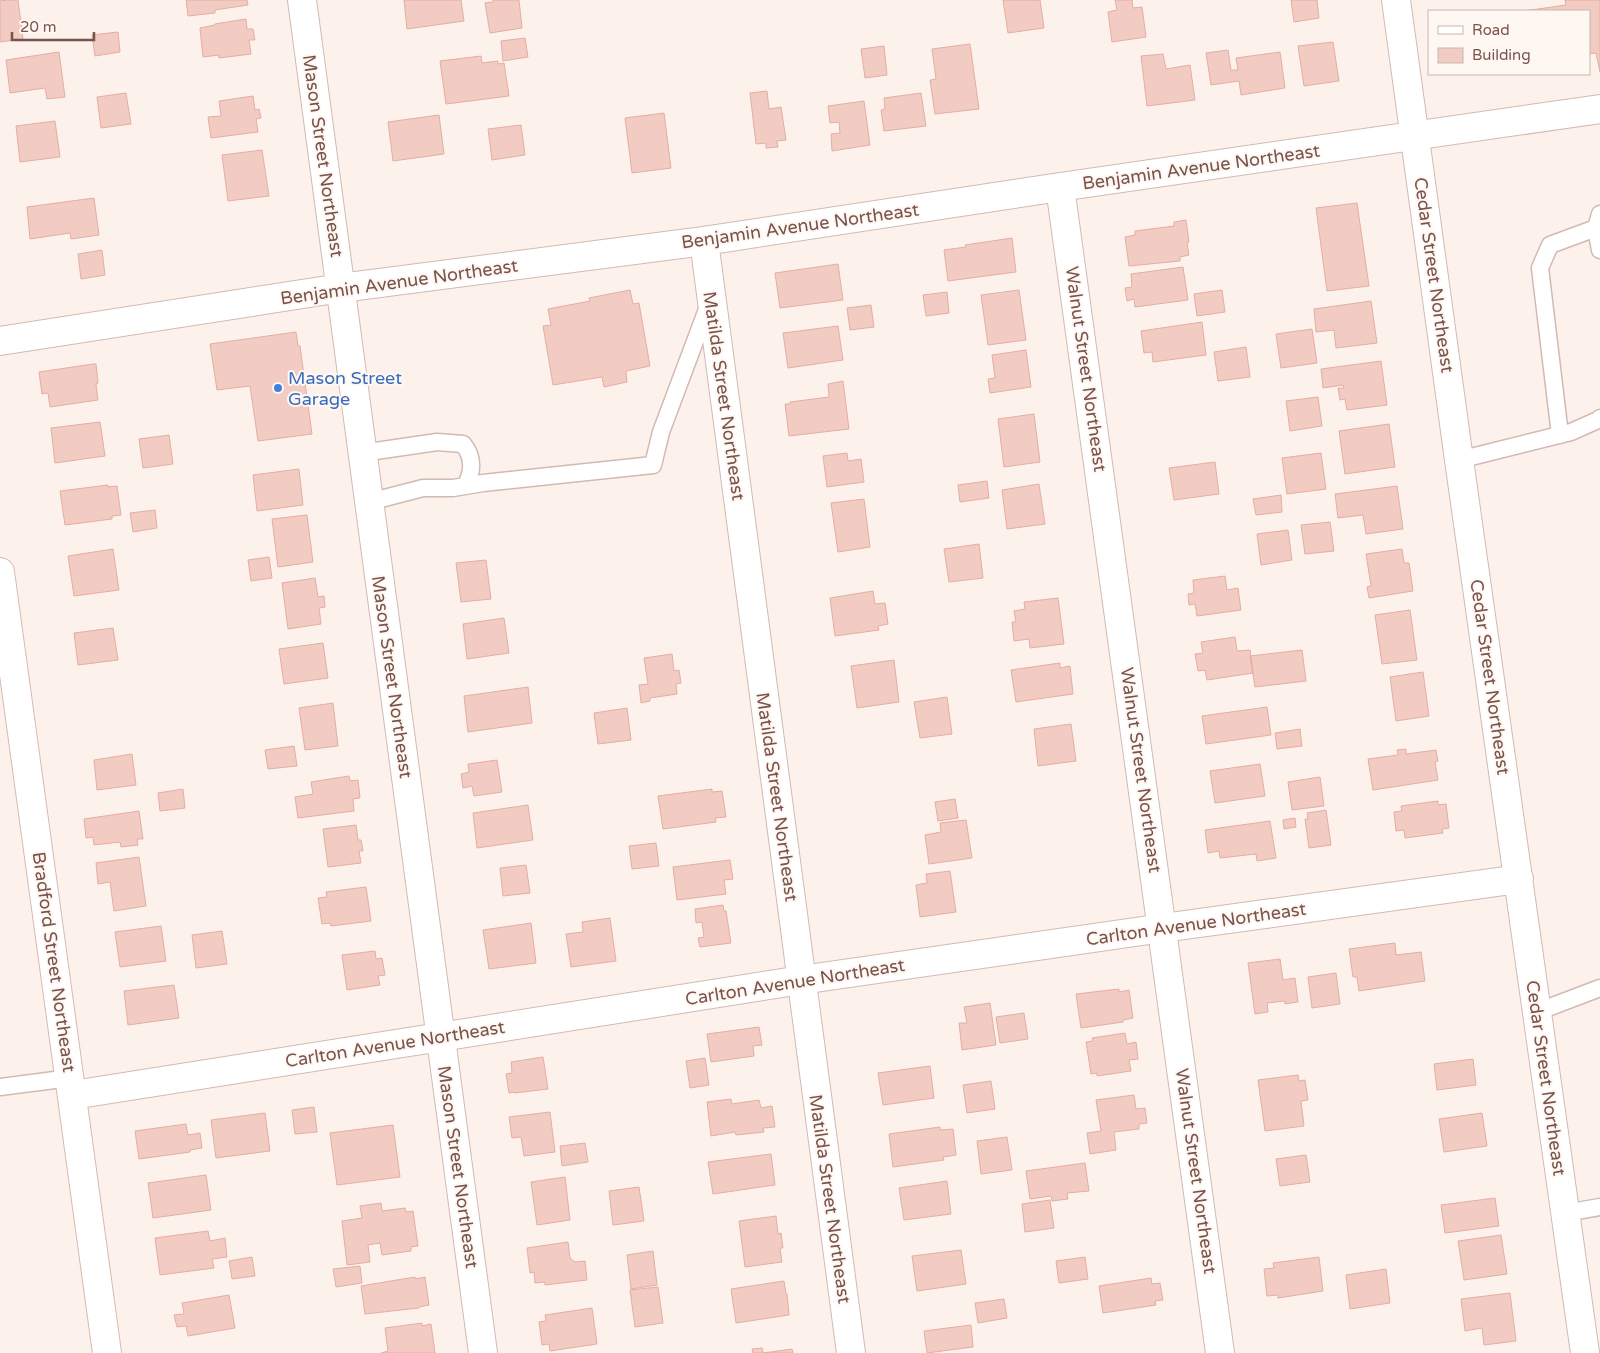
<svg xmlns="http://www.w3.org/2000/svg" width="1600" height="1353" font-family="'Varela Round',sans-serif">
  <style>
    .building { fill: #f2cbc2; stroke: #e5ada3 }
    .lines { fill: none; stroke-linecap: round; stroke-linejoin: round }
    .lane-casing { stroke: #d2bab2; stroke-width: 19 }
    .street-casing { stroke: #d2bab2; stroke-width: 30 }
    .secondary-casing { stroke: #d7bab2; stroke-width: 30 }
    .lane { stroke: #fff; stroke-width: 16 }
    .street { stroke: #fff; stroke-width: 28 }
    .secondary { stroke: #fff; stroke-width: 28 }
    .shop-dot { fill: #3f7fe0; stroke: #fff7f2; stroke-width: 2 }
    .labels { text-anchor: middle; stroke-width: 4; stroke-linejoin: round; paint-order: stroke }
    .street-label { font-size: 18px; fill: #79534d; stroke: #fff7f2 }
    .shop-label { font-size: 18px; fill: #366cbe; stroke: #fff7f2; text-anchor: start }
  </style>
  <rect width="100%" height="100%" fill="#fdf2eb"/>
  <path class="building" d="M7,0h11l5,39 -23,3v-41z
    M186,0h61l1,5 -33,5v3l-27,3z
    M404,0h57l3,21 -57,8z
    M493,0h26l3,28 -32,5 -5,-30 8,-1z
    M1003,0h37l4,28 -36,5z
    M1115,0h17l1,8 9,-1 4,30 -34,5 -4,-30 9,-2z
    M1291,0h26l2,18 -25,4z
    M1565,0h35v72l-4,-19 -7,1v-43h-65l42,-6z
    M246,19l1,10h6l2,11h-6l2,14 -32,4v-3l-16,2 -3,-29 15,-3v-1z
    M118,32l2,20 -25,4 -3,-21z
    M525,38l3,19 -25,4 -2,-20z
    M1333,42l6,39 -35,5 -6,-40z
    M970,44l9,65 -44,5 -5,-34 6,-1 -4,-30z
    M884,46l3,29 -22,3 -4,-29z
    M1228,50l3,20h7l-2,-12 44,-6 5,36 -44,7 -2,-14 -28,4 -5,-32z
    M59,52l6,45 -18,2 -2,-11 -35,5 -4,-33z
    M1163,54l3,15 24,-4 5,35 -48,6 -6,-50z
    M481,56l1,7 16,-2v3l6,-1 5,33 -63,8 -6,-43z
    M767,91l2,18 12,-2 5,33 -9,1 1,6 -12,1v-5l-10,1 -6,-51z
    M126,93l5,31 -30,4 -4,-31z
    M921,93l5,33 -42,5 -3,-21 4,-1 -1,-11z
    M253,96l2,14 4,-1 2,9 -5,1 2,13 -47,6 -3,-21 13,-1 -2,-15z
    M864,101l6,44 -38,6 -1,-17 9,-1 -1,-11 -9,1 -2,-17z
    M664,113l7,55 -39,5 -7,-55z
    M439,115l5,39 -51,7 -5,-39z
    M55,121l5,36 -40,5 -4,-36z
    M521,125l4,30 -33,5 -4,-31z
    M262,150l7,46 -41,5 -6,-46z
    M94,198l5,37 -28,4 -1,-6 -40,6 -3,-32z
    M1357,203l12,83 -42,5 -11,-83z
    M1186,220l3,22 -2,1 2,12 -9,2v4l-51,5 -4,-29 10,-2v-4l39,-5v-4z
    M1012,238l4,34 -68,9 -4,-31 22,-3 -1,-2z
    M102,250l3,25 -24,4 -3,-25z
    M838,264l5,36 -63,8 -5,-35z
    M1183,267l5,33 -53,7 -1,-8 -7,2 -2,-13 7,-1 -1,-13z
    M630,290l3,14 6,-1 11,63 -24,5 1,11 -23,5 -2,-10 -49,8 -10,-59 8,-1 -3,-16 42,-8 -1,-3z
    M1019,290l7,50 -38,5 -7,-50z
    M1222,290l3,22 -28,4 -3,-22z
    M947,292l2,21 -23,3 -3,-21z
    M1371,301l6,42 -41,5 -2,-18 -18,2 -2,-23z
    M871,305l3,22 -24,3 -3,-22z
    M1202,322l4,33 -53,7 -1,-10 -8,1 -3,-22z
    M838,326l5,34 -55,8 -5,-35z
    M1312,329l5,34 -36,5 -5,-34z
    M296,332l2,14h2l12,88 -54,7 -8,-55 -33,4 -7,-46z
    M1246,347l4,30 -32,4 -4,-29z
    M1026,350l5,37 -41,6 -2,-14 7,-1 -3,-23z
    M1381,361l6,44 -40,5 -2,-11 -5,1 -2,-12h6l-1,-3 -20,3 -2,-19z
    M93,364h3l2,19 -2,1 2,16 -48,7 -2,-14 -6,1 -3,-22z
    M843,381l6,48 -60,7 -4,-32h5v-2l39,-5 -1,-13z
    M1318,397l4,29 -32,5 -4,-30z
    M1034,414l6,48 -36,5 -6,-48z
    M100,422l5,34 -50,7 -4,-35z
    M1389,424l6,43 -50,7 -6,-43z
    M169,435l4,29 -30,4 -4,-29z
    M847,453l1,8 13,-2 3,23 -37,5 -4,-31z
    M1321,453l5,36 -39,5 -5,-36z
    M1215,462l4,32 -45,6 -5,-32z
    M299,469l4,36 -46,6 -4,-36z
    M987,481l2,17 -29,4 -2,-17z
    M1039,484l6,40 -38,5 -5,-39z
    M108,485v2l9,-1 4,29 -9,1v3l-47,6 -5,-34z
    M1397,486l6,43 -37,5 -3,-19 -25,3 -3,-24z
    M1281,495l1,17 -26,3 -3,-16z
    M864,499l6,48 -32,5 -7,-49z
    M155,510l2,18 -24,4 -3,-19z
    M307,515l6,47 -35,5 -6,-48z
    M1330,522l4,29 -29,3 -4,-29z
    M1288,530l4,30 -31,5 -4,-31z
    M979,544l4,34 -34,4 -5,-33z
    M113,549l6,41 -45,6 -6,-40z
    M1402,549l2,14h5l4,28 -44,7 -2,-11 4,-1 -5,-32z
    M269,557l3,21 -21,3 -3,-21z
    M486,560l5,39 -30,3 -5,-39z
    M1225,576l2,14 11,-2 3,22 -44,6 -2,-12 -6,1 -1,-11 6,-1 -1,-13z
    M315,578l3,19 6,-1 1,11 -6,1 2,16 -33,5 -6,-46z
    M873,591l2,13 10,-1 3,21 -10,2 1,4 -44,6 -5,-38z
    M1058,598l6,46 -34,4 -1,-9 -15,2 -2,-19h4l-2,-11 11,-2 -1,-7z
    M1410,610l7,50 -35,4 -7,-49z
    M504,618l5,35 -42,6 -4,-35z
    M113,628l5,32 -40,5 -4,-32z
    M1235,637l2,14 13,-1 3,23 -46,7 -2,-10 -7,1 -3,-17 8,-1 -2,-11z
    M323,643l5,35 -44,6 -5,-35z
    M1302,650l4,31 -51,6 -5,-31z
    M672,654l2,17 5,-1 2,13 -5,1 1,10 -27,4v3l-9,2 -2,-18 9,-1 -4,-26z
    M894,660l5,42 -42,6 -6,-42z
    M1060,663v5l10,-2 3,28 -57,8 -5,-32z
    M1423,672l6,44 -33,5 -6,-44z
    M528,687l4,36 -64,9 -4,-36z
    M947,697l5,37 -32,4 -6,-36z
    M333,703l5,43 -33,4 -6,-42z
    M1267,707l4,28 -65,9 -4,-28z
    M627,708l4,32 -33,4 -4,-31z
    M1071,724l5,37 -38,5 -4,-37z
    M1300,729l2,17 -25,3 -2,-16z
    M294,746l3,20 -29,3 -3,-19z
    M1406,749v5l30,-4 2,11 -3,1 3,18 -65,10 -5,-31 30,-4 -1,-5z
    M132,754l4,31 -39,5 -3,-30z
    M497,760l5,32 -28,4 -2,-10 -9,2 -2,-14 8,-2 -1,-8z
    M1260,764l5,32 -50,7 -5,-32z
    M349,776l1,5 8,-1 2,18 -7,1 1,12 -56,7 -3,-21 18,-3 -2,-12z
    M1320,777l4,29 -32,4 -4,-28z
    M183,789l2,19 -25,3 -2,-18z
    M712,789v3l10,-1 4,26 -11,1 1,4 -53,7 -5,-33z
    M955,799l3,19 -20,3 -3,-19z
    M1438,801v4l8,-1 3,24 -7,1 1,4 -38,5 -1,-8 -8,1 -2,-19 8,-1 -1,-5z
    M528,805l5,35 -56,8 -4,-35z
    M1326,810l5,35 -22,3 -4,-29h3l-1,-6z
    M139,811l4,28h-6l1,6 -17,2 -1,-5 -26,3 -1,-8 -7,1 -2,-19z
    M1295,818l1,9 -12,2 -1,-9z
    M966,820l6,38 -43,6 -4,-29 16,-3 -1,-9z
    M1270,821l6,37 -19,3 -1,-7 -36,4 -1,-7 -11,2 -3,-23z
    M356,825l2,15h3l2,11h-4l2,12 -33,4 -5,-38z
    M656,843l3,23 -27,3 -3,-23z
    M139,857l7,49 -32,5 -4,-29 -12,2 -2,-21z
    M730,860l3,19 -9,1 2,14 -49,6 -4,-33z
    M526,865l4,28 -27,3 -3,-28z
    M950,871l6,41 -36,5 -4,-32 11,-2 -1,-9z
    M366,887l5,34 -40,5 -1,-3 -8,1 -4,-26 9,-1 -1,-5z
    M723,905l1,6h2l5,32 -31,4 -2,-9 6,-1 -2,-15 -6,1 -1,-14z
    M610,918l6,43 -45,6 -5,-33 17,-2 -1,-10z
    M531,923l5,40 -47,6 -6,-39z
    M161,926l5,35 -46,6 -5,-35z
    M222,931l5,33 -31,4 -4,-33z
    M1395,943l1,12 25,-3 4,29 -66,10 -2,-14h-4l-4,-28z
    M375,951l1,8 6,-1 3,17 -7,1 2,9 -33,5 -5,-35z
    M1280,959l3,21 12,-2 3,24 -13,2v-3l-18,2 1,9 -13,2 -7,-51z
    M1336,973l4,31 -28,4 -4,-31z
    M174,985l5,33 -51,7 -4,-34z
    M1119,989v3l10,-2 4,28 -10,2v2l-42,6 -5,-34z
    M990,1003l6,42 -34,5 -3,-27h8l-3,-16z
    M1024,1013l4,26 -28,4 -4,-26z
    M759,1027l3,18 -9,1 1,10 -43,6 -4,-28z
    M1125,1033l2,11 9,-2 2,17 -9,1 2,11 -34,5v-3l-6,1 -5,-32 7,-1 -1,-3z
    M543,1057l5,32 -33,4v-1l-6,1 -3,-19 6,-1 -1,-11z
    M705,1058l4,27 -19,3 -4,-27z
    M1473,1059l3,26 -39,5 -3,-26z
    M930,1066l4,32 -51,7 -5,-32z
    M1298,1075l1,6 6,-1 3,20 -7,1 3,25 -39,5 -7,-51z
    M991,1081l4,28 -28,4 -4,-28z
    M1134,1095l2,14 9,-1 2,15 -8,1v5l-25,3 2,18 -26,4 -3,-21 14,-2 -5,-31z
    M731,1099l1,5 27,-4 2,8 11,-2 3,21 -12,1 1,4 -28,3 -1,-3 -24,4 -4,-34z
    M314,1107l3,25 -22,2 -3,-24z
    M550,1112l5,40 -31,4 -3,-19 -9,1 -3,-21z
    M265,1113l5,38 -54,7 -5,-38z
    M1482,1113l5,33 -43,6 -5,-33z
    M186,1124l2,11 12,-2 2,15 -12,2v2l-51,7 -4,-28z
    M393,1125l7,52 -63,8 -7,-52z
    M940,1127v3l13,-1 3,26 -13,2 1,3 -51,7 -4,-33z
    M1007,1137l5,33 -31,4 -4,-33z
    M585,1143l3,19 -26,4 -2,-20z
    M771,1154l4,31 -62,9 -5,-32z
    M1306,1155l4,27 -30,4 -4,-27z
    M1085,1163l4,28 -22,2 1,6 -16,2 -1,-5 -21,3 -4,-28z
    M206,1175l5,35 -58,8 -5,-35z
    M565,1177l5,43 -33,5 -6,-43z
    M947,1181l4,33 -47,6 -5,-32z
    M639,1187l5,34 -31,4 -4,-34z
    M1495,1198l4,28 -54,7 -4,-28z
    M1050,1200l4,28 -29,4 -3,-28z
    M381,1203l1,8 23,-3 1,4 7,-1 5,35 -7,1v4l-29,4 -2,-12 -12,2 2,17 -23,3 -5,-44 20,-3 -2,-12z
    M776,1216l2,18 3,-1 2,15h-3l2,14 -37,5 -6,-46z
    M208,1231l2,10 15,-3 2,19 -15,2 2,9 -54,7 -5,-37z
    M1501,1235l6,39 -43,6 -6,-39z
    M568,1242l2,16 5,4 10,-1 2,19 -42,5v-3l-10,1 -1,-11 -4,1 -3,-25z
    M961,1250l5,34 -49,7 -5,-35z
    M653,1251l4,34 -26,4 -4,-34z
    M252,1257l3,19 -23,3 -3,-18z
    M1085,1257l3,22 -29,4 -3,-22z
    M1319,1257l4,34 -45,7v-3l-11,1 -3,-27 10,-1 -1,-5z
    M360,1266l2,17 -26,4 -3,-18z
    M1386,1269l4,34 -40,6 -4,-34z
    M415,1277v2l10,-2 4,28 -10,2v1l-54,6 -4,-28z
    M1151,1278l1,6 8,-1 3,17 -8,1 1,4 -53,8 -4,-27z
    M784,1281l2,13h1l2,21 -53,8 -5,-34z
    M658,1287l5,36 -28,4 -5,-37z
    M1510,1293l6,48 -32,4 -2,-17 -17,3 -4,-32z
    M229,1295l6,33 -47,8 -2,-10 -9,1 -3,-12 10,-1 -2,-11z
    M1004,1299l3,19 -29,5 -3,-20z
    M592,1308l5,36 -47,7 -1,-7 -7,1 -3,-23 7,-1 -1,-6z
    M422,1323v3l9,-2 4,29h-54l7,-2 -3,-23z
    M971,1325l2,22 -46,6 -3,-22z
    M762,1348l1,5 29,-4 1,4h-40l-1,-4z"/>
  <g class="lines">
    <defs>
      <path id="lane" d="M1600,214l-4,14 4,22
        M1560,435l-20,-167 10,-23 46,-17
        M362,453l75,-11 26,2c11,13 10,29 2,42
        M1459,460l112,-28 27,-12 2,-2
        M369,502l54,-14h30l30,-5 170,-18 8,-33 48,-128
        M1537,1012l63,-24
        M0,1087l70,-9
        M1565,1213l35,-6"/>
      <path id="street" d="M302,0l181,1353
        M1396,0l63,460 126,893
        M1060,187l160,1166
        M704,241l147,1112
        M0,341l341,-53 363,-47 356,-54 540,-78
        M73,1095l728,-115 362,-52 356,-49"/>
      <path id="secondary" d="M0,572l107,781"/>
    </defs>
    <use href="#lane" class="lane-casing"/>
    <use href="#street" class="street-casing"/>
    <use href="#secondary" class="secondary-casing"/>
    <use href="#lane" class="lane"/>
    <use href="#street" class="street"/>
    <use href="#secondary" class="secondary"/>
  </g>
  <circle class="shop-dot" cx="278" cy="388" r="5"/>
  <g class="labels">
    <g class="street-label">
      <text transform="translate(323 156) rotate(82)" y="6">Mason Street Northeast</text>
      <text transform="translate(1201 167) rotate(-8)" y="6">Benjamin Avenue Northeast</text>
      <text transform="translate(800 226) rotate(-8)" y="6">Benjamin Avenue Northeast</text>
      <text transform="translate(1434 275) rotate(82)" y="6">Cedar Street Northeast</text>
      <text transform="translate(399 282) rotate(-8)" y="6">Benjamin Avenue Northeast</text>
      <text transform="translate(1086 369) rotate(82)" y="6">Walnut Street Northeast</text>
      <text transform="translate(724 396) rotate(82)" y="6">Matilda Street Northeast</text>
      <text transform="translate(392 677) rotate(82)" y="6">Mason Street Northeast</text>
      <text transform="translate(1490 677) rotate(82)" y="6">Cedar Street Northeast</text>
      <text transform="translate(1141 770) rotate(82)" y="6">Walnut Street Northeast</text>
      <text transform="translate(777 797) rotate(82)" y="6">Matilda Street Northeast</text>
      <text transform="translate(1196 924) rotate(-8)" y="6">Carlton Avenue Northeast</text>
      <text transform="translate(54 962) rotate(82)" y="6">Bradford Street Northeast</text>
      <text transform="translate(795 982) rotate(-9)" y="6">Carlton Avenue Northeast</text>
      <text transform="translate(395 1044) rotate(-9)" y="6">Carlton Avenue Northeast</text>
      <text transform="translate(1546 1078) rotate(82)" y="6">Cedar Street Northeast</text>
      <text transform="translate(458 1167) rotate(82)" y="6">Mason Street Northeast</text>
      <text transform="translate(1196 1171) rotate(82)" y="6">Walnut Street Northeast</text>
      <text transform="translate(830 1199) rotate(82)" y="6">Matilda Street Northeast</text>
    </g>
    <g class="shop-label">
      <text x="288" y="384">Mason Street<tspan x="288" dy="21">Garage</tspan></text>
    </g>
  </g>
  <rect x="1428" y="10" width="162" height="65" fill="#fff7f2" stroke="#c9b5b0"/>
  <rect x="1438" y="26" width="25" height="8" fill="#ffffff" stroke="#c9b5b0"/>
  <text x="1472" y="35" font-size="15" fill="#79534d">Road</text>
  <rect x="1438" y="48" width="25" height="15" fill="#f2cbc2" stroke="#c9b5b0"/>
  <text x="1472" y="60" font-size="15" fill="#79534d">Building</text>
  <path d="M12 32v8h82v-8" fill="none" stroke="#79534d" stroke-width="2.5"/>
  <text x="20" y="32" font-size="15" fill="#79534d" stroke="#fff7f2" stroke-width="4" paint-order="stroke">20 m</text>
</svg>
